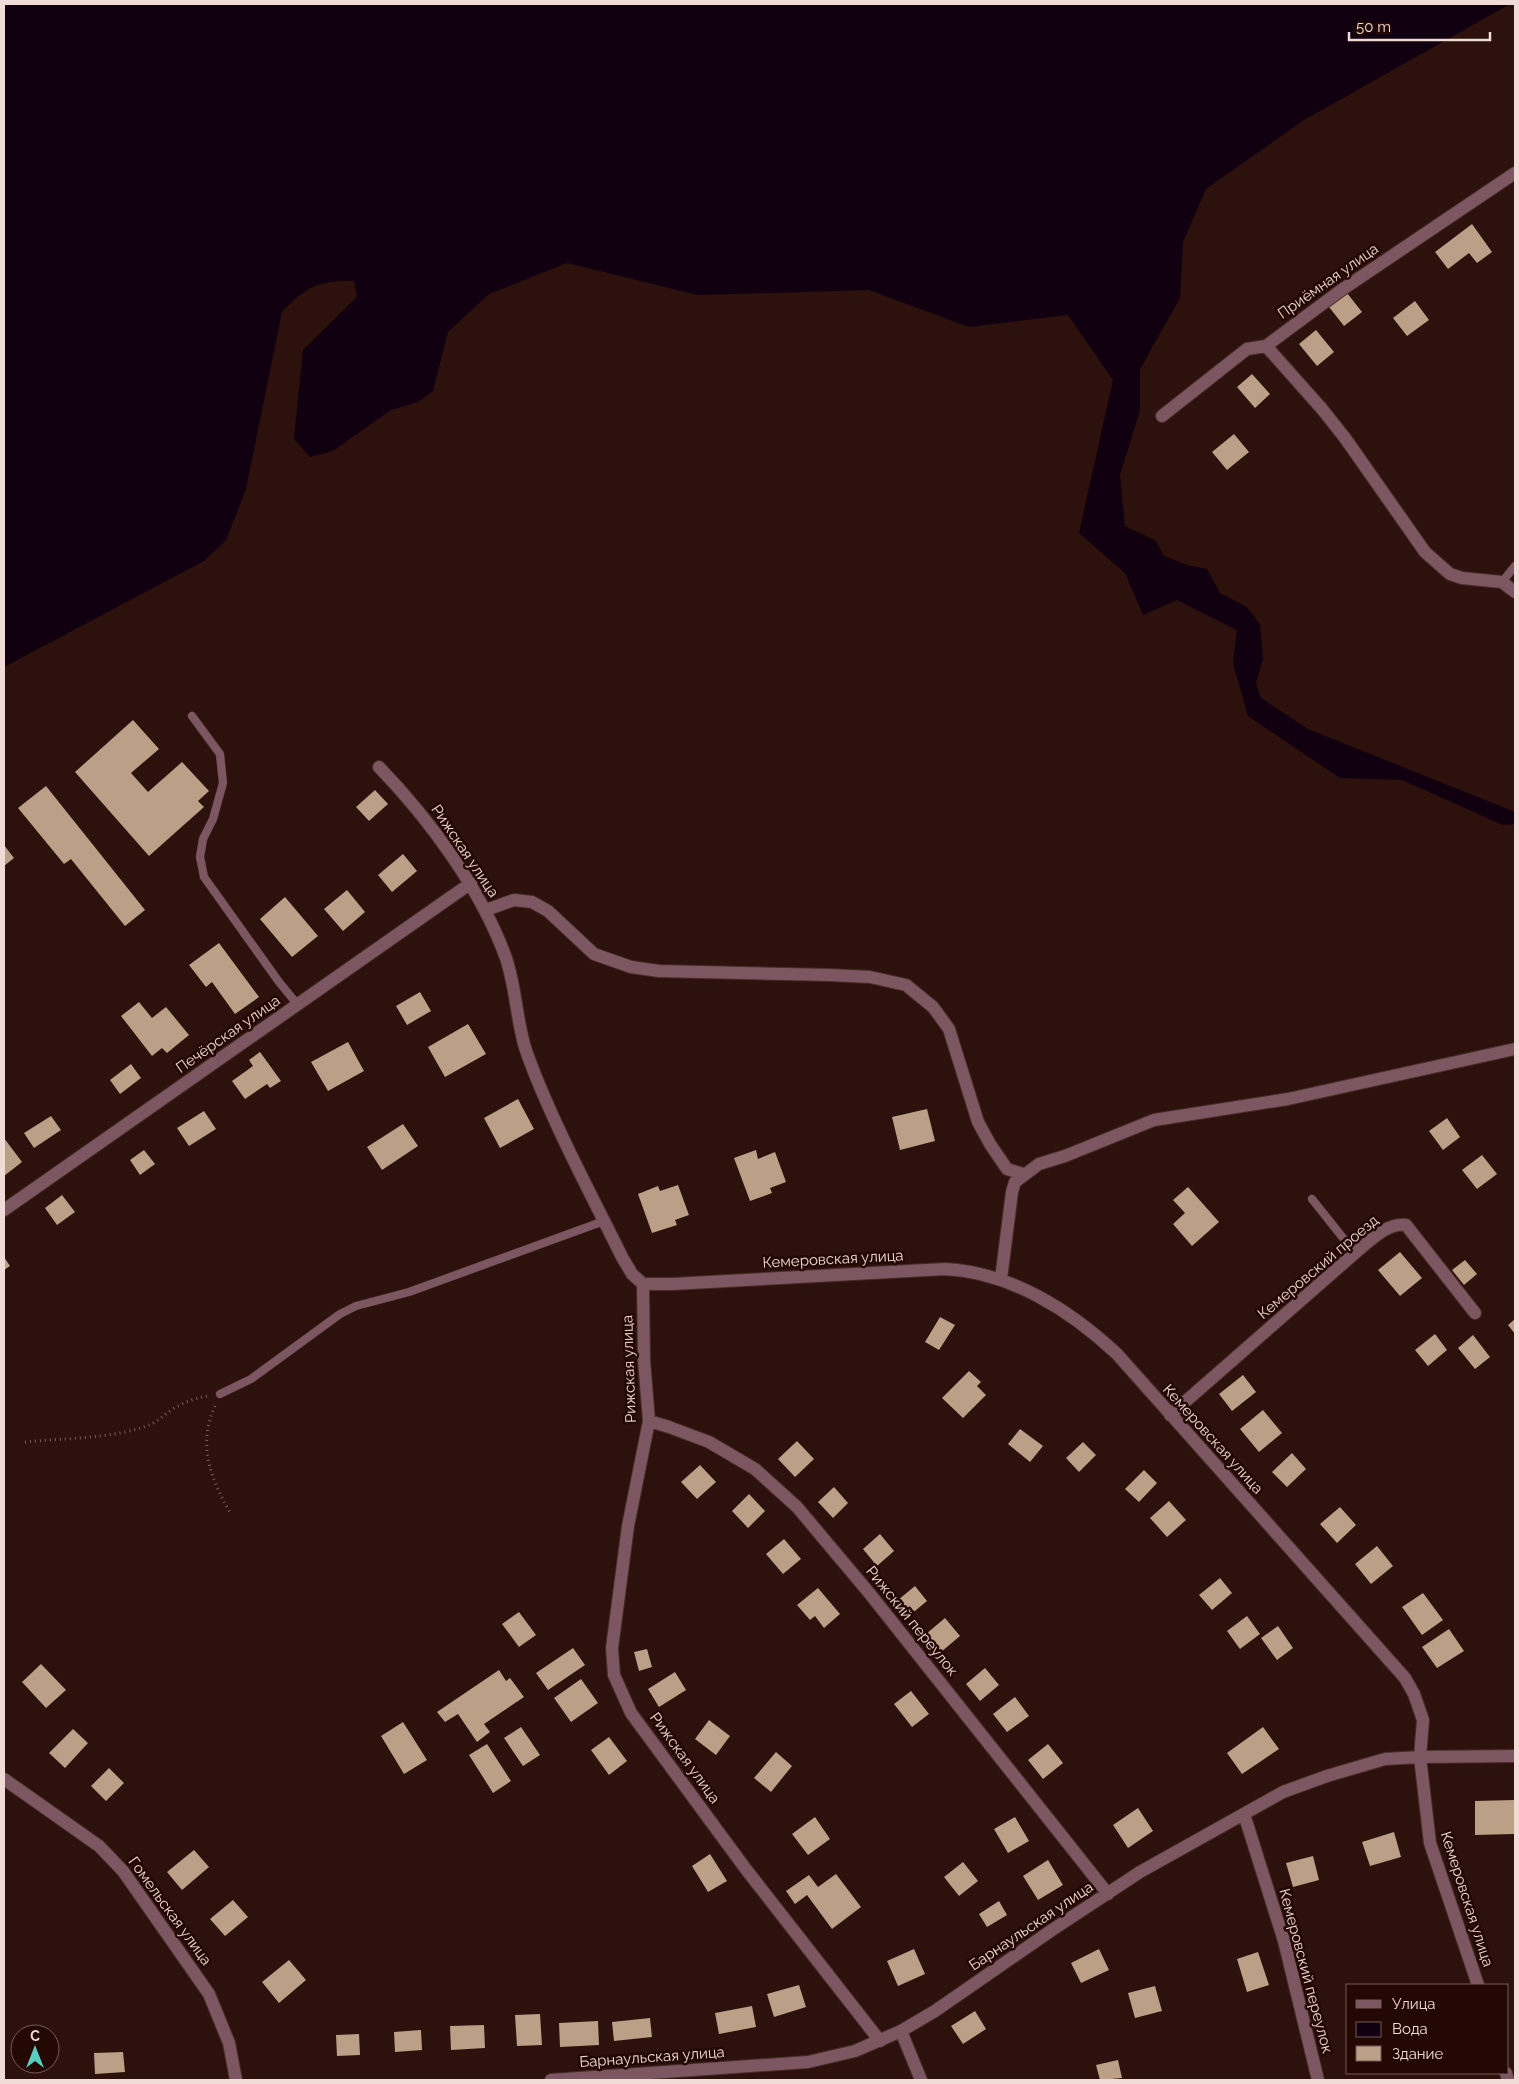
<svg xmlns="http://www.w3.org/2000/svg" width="1519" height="2084" font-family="Raleway,sans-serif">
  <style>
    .water { fill: #11000f }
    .building { fill: #bb9f87 }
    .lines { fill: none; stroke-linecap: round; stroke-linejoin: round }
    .lane-casing { stroke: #482d28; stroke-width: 9 }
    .street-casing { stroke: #482d28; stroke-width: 14 }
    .path { stroke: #7a615c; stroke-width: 3; stroke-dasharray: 1 4; stroke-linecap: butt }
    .lane { stroke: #7c5660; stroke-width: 8 }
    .street { stroke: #7c5660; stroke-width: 12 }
    .labels { text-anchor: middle; stroke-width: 5; stroke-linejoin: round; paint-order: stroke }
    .street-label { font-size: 15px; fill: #f0dbd7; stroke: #230804 }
  </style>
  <rect width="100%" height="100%" fill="#2d110c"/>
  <path class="water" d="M4,4h1506l-206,116 -98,69 -23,53 -3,56 -40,71v41l-20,65 5,51 31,15 8,15 23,9 20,4 13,24 27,14 13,17 3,35 -7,24 5,15 47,31 207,83v12l-12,1 -101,-45 -62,-2 -92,-62 -15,-53 4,-33 -60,-30 -34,15 -18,-42 -46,-40 34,-153 -45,-65 -99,12 -100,-37 -171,5 -131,-32 -78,31 -41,38 -15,59 -15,11 -27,8 -58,41 -23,6 -16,-18 9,-89 54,-53 -3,-16c-35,-1 -49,6 -72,31l-36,177 -20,51 -22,21 -200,106z"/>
  <path class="building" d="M1472,224l20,28 -15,11 -8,-10 -21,16 -13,-17z
    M1347,293l15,19 -18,14 -15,-19z
    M1415,301l14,19 -22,16 -14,-18z
    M1316,330l18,22 -17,14 -18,-22z
    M1252,374l18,20 -15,14 -18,-21z
    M1234,434l15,18 -22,18 -15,-18z
    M133,720l26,29 -28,24 17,19 34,-30 27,29 -11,10 6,6 -55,49 -74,-84z
    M46,786l99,124 -20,16 -54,-67 -7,5 -46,-56z
    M375,790l13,14 -19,17 -13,-14z
    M4,845l10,13 -10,8z
    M403,854l14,17 -25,21 -14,-17z
    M347,890l18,22 -22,19 -19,-22z
    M285,897l33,39 -26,21 -32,-38z
    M219,943l40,54 -24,17 -23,-32 -6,5 -17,-22z
    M420,992l11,19 -24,14 -11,-19z
    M139,1002l13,16 14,-11 23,28 -22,18 -5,-5 -10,8 -31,-40z
    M468,1024l18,30 -41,23 -17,-30z
    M348,1042l16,29 -36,20 -17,-29z
    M260,1052l21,29 -11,7 -3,-4 -22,15 -13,-18 21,-15 -4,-6z
    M131,1064l10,14 -21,16 -10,-14z
    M518,1099l16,30 -34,19 -16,-30z
    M927,1109l8,32 -35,9 -8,-33z
    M204,1111l12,18 -27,17 -12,-18z
    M51,1116l10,14 -27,18 -10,-15z
    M1447,1118l13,19 -17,13 -14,-19z
    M403,1124l15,22 -36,24 -15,-23z
    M4,1138l18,24 -18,14z
    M144,1150l11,14 -15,11 -10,-15z
    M756,1150l2,9 17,-7 11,30 -16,6 2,5 -22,8 -16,-43z
    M1482,1155l15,19 -20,15 -15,-19z
    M678,1185l11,30 -14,5 2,5 -25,8 -14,-39 20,-8 2,5z
    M1188,1187l31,35 -27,24 -19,-22 12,-11 -12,-13z
    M62,1195l13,17 -18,13 -12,-17z
    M1400,1252l22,26 -22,18 -22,-26z
    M4,1257l6,9 -6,4z
    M1465,1260l12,14 -13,11 -12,-15z
    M940,1317l15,8 -16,25 -14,-8z
    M1515,1319v15l-7,-9z
    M1435,1334l12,16 -19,16 -13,-16z
    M1473,1335l17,22 -15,12 -17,-21z
    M969,1371l12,11 -4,4 9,9 -23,23 -21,-20z
    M1243,1375l13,17 -24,19 -13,-17z
    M1263,1410l19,23 -23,19 -19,-23z
    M1020,1429l23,17 -13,16 -22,-18z
    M797,1441l17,18 -19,18 -17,-18z
    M1083,1442l13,13 -17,17 -13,-14z
    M1292,1453l14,16 -19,18 -15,-15z
    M700,1465l16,17 -19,17 -16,-17z
    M1144,1470l13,13 -18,19 -14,-13z
    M834,1487l14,16 -15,15 -15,-16z
    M749,1494l16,17 -17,17 -16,-17z
    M1169,1501l17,19 -19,17 -17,-19z
    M1340,1507l16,18 -19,18 -17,-19z
    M880,1534l14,17 -17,15 -14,-17z
    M784,1539l17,20 -18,15 -17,-20z
    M1377,1546l16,20 -22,18 -16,-20z
    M1220,1578l12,15 -20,17 -13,-15z
    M915,1586l12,15 -17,14 -12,-15z
    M818,1588l22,26 -16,14 -9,-12 -5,4 -13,-15z
    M1423,1593l20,27 -21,15 -20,-28z
    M519,1612l17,23 -17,12 -17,-23z
    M1247,1616l13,18 -20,15 -13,-18z
    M945,1618l15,18 -19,16 -15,-18z
    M1278,1626l15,22 -16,12 -16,-22z
    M1449,1629l15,22 -27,17 -15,-21z
    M573,1648l12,17 -37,25 -12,-17z
    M647,1649l5,18 -13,4 -5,-19z
    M41,1664l25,26 -20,18 -24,-26z
    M985,1668l14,17 -19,16 -14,-17z
    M499,1670l7,11 4,-3 14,19 -40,27 6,8 -13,10 -19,-28 -13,8 -8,-10z
    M675,1672l11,18 -27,17 -11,-18z
    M581,1679l17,24 -27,19 -17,-24z
    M911,1691l18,23 -17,13 -18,-23z
    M1015,1697l14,19 -22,16 -14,-18z
    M709,1720l21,16 -14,19 -21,-16z
    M403,1722l24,38 -23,14 -23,-38z
    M521,1727l19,28 -17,11 -19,-28z
    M1263,1727l16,22 -37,25 -15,-21z
    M73,1729l15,14 -23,25 -16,-15z
    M609,1737l18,24 -18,14 -18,-25z
    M487,1744l24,37 -18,12 -24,-38z
    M1048,1744l15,19 -20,16 -15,-19z
    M776,1752l16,14 -21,26 -17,-14z
    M109,1768l15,15 -18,18 -15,-15z
    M1514,1800v34l-39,1v-34z
    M1138,1808l15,23 -25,17 -15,-23z
    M815,1817l15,22 -22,16 -16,-21z
    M1015,1817l14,24 -21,12 -14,-24z
    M1394,1832l7,25 -31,9 -8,-24z
    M194,1850l15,17 -27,23 -15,-18z
    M710,1854l17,27 -19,11 -16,-26z
    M1313,1856l6,24 -26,7 -7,-24z
    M1048,1860l15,25 -25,15 -15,-24z
    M963,1862l15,19 -19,15 -15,-19z
    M836,1874l25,33 -29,22 -25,-34 -12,9 -9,-13 23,-16 9,12z
    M233,1900l15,17 -23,19 -15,-17z
    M999,1901l8,14 -20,12 -8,-13z
    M914,1949l11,25 -27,12 -11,-25z
    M1099,1949l10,21 -28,13 -10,-20z
    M1258,1952l11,33 -22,7 -10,-33z
    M289,1960l17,20 -27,23 -17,-21z
    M799,1985l7,22 -32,10 -7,-23z
    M1155,1986l7,25 -27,7 -7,-25z
    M752,2006l4,21 -37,7 -4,-21z
    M975,2011l11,18 -23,15 -12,-18z
    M540,2014l2,31 -25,1 -2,-31z
    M650,2018l2,19 -38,4 -2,-19z
    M598,2021l1,24 -39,2 -1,-24z
    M484,2025l1,23 -34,2 -1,-24z
    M421,2030l1,20 -27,2 -1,-20z
    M359,2034l1,21 -23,1 -1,-21z
    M123,2052l2,20 -30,2 -1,-21z
    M1118,2060l4,18 -22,2 -4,-15z"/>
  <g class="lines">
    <defs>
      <path id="lane" d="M1502,582l13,-16
        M192,716l28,38 3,29 -10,36 -10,20 -3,18 4,20 75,105 19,23
        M1312,1199l43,54
        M220,1394l31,-15 89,-65 16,-8 53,-14 195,-71"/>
      <path id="street" d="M1266,346l56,63 23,29 80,114 25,22 12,4 40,4 13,10
        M1162,416l85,-67 19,-3 74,-55 175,-118
        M379,767c51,53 102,122 127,191 9,27 10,54 17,82 2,10 7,21 11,32 25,63 58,124 88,185l10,17 11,10 1,76 5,61 -21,105 -16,122 2,27 17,38 114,155 135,173
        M486,910l28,-10 18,2 16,9 46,43 37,13 28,4 171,4 40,2 36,8 27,22 16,22 29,93 12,22 17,25 16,5
        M4,1210l467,-327
        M1001,1279l11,-87 3,-10 24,-18 26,-8 89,-36 134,-21 227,-50
        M643,1284h29l273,-15c65,3 125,41 172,85l288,324 9,16 9,26 -3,37 10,86 48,142
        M1170,1415l185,-162c14,-11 32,-31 51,-28l69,88
        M649,1421l20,6 40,15 46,27 42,38 73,87 238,300
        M4,1779l95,67 24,25 86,123 20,49 7,37
        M1244,1814l40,127 34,139
        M901,2031l20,49
        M1506,2073l2,7
        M551,2080l257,-18 47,-11 46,-20 34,-20 117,-81 88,-58 143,-80 44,-16 58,-17 35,-2 95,-1"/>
    </defs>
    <use href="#lane" class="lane-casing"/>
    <use href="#street" class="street-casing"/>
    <path class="path" d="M215,1406c-18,39 -4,74 16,108
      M25,1442c39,-4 88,-3 124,-17 10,-4 19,-14 29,-19 9,-5 19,-8 29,-10"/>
    <use href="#lane" class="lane"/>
    <use href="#street" class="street"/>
  </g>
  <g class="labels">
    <g class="street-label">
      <text transform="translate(1328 281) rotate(-35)" y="5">Приёмная улица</text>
      <text transform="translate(465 851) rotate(56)" y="5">Рижская улица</text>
      <text transform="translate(228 1034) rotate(-35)" y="5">Печёрская улица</text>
      <text transform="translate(833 1259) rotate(-3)" y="5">Кемеровская улица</text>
      <text transform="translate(1318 1267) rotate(-40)" y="5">Кемеровский проезд</text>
      <text transform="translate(629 1369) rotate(-92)" y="5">Рижская улица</text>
      <text transform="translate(1213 1439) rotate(48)" y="5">Кемеровская улица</text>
      <text transform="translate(912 1621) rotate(51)" y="5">Рижский переулок</text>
      <text transform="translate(685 1758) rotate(54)" y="5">Рижская улица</text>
      <text transform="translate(1467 1899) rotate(72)" y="5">Кемеровская улица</text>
      <text transform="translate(170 1911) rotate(54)" y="5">Гомельская улица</text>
      <text transform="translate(1031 1926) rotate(-34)" y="5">Барнаульская улица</text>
      <text transform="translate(1306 1971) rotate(75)" y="5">Кемеровский переулок</text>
      <text transform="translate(652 2057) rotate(-4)" y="5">Барнаульская улица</text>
    </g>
  </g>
  <rect width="1519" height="2084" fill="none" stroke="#f0dbd7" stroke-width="10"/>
  <rect x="1346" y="1984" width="162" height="90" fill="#230804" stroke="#755c58"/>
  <rect x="1356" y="2000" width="25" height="8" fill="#7c5660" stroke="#755c58"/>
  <text x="1392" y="2009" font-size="15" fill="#f0dbd7">Улица</text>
  <rect x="1356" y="2022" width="25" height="15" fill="#11000f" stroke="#755c58"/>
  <text x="1392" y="2034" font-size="15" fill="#f0dbd7">Вода</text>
  <rect x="1356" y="2046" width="25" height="15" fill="#bb9f87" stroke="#755c58"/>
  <text x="1392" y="2059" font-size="15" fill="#f0dbd7">Здание</text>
  <g transform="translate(35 2049)"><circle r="24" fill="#230804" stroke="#755c58"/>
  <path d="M0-4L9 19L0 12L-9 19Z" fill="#59cebe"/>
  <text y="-8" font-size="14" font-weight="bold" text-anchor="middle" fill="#f0dbd7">С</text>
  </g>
  <path d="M1349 32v8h141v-8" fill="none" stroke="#f0dbd7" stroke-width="2.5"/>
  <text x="1356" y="32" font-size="15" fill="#f0dbd7" stroke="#230804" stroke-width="4" paint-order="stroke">50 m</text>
</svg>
